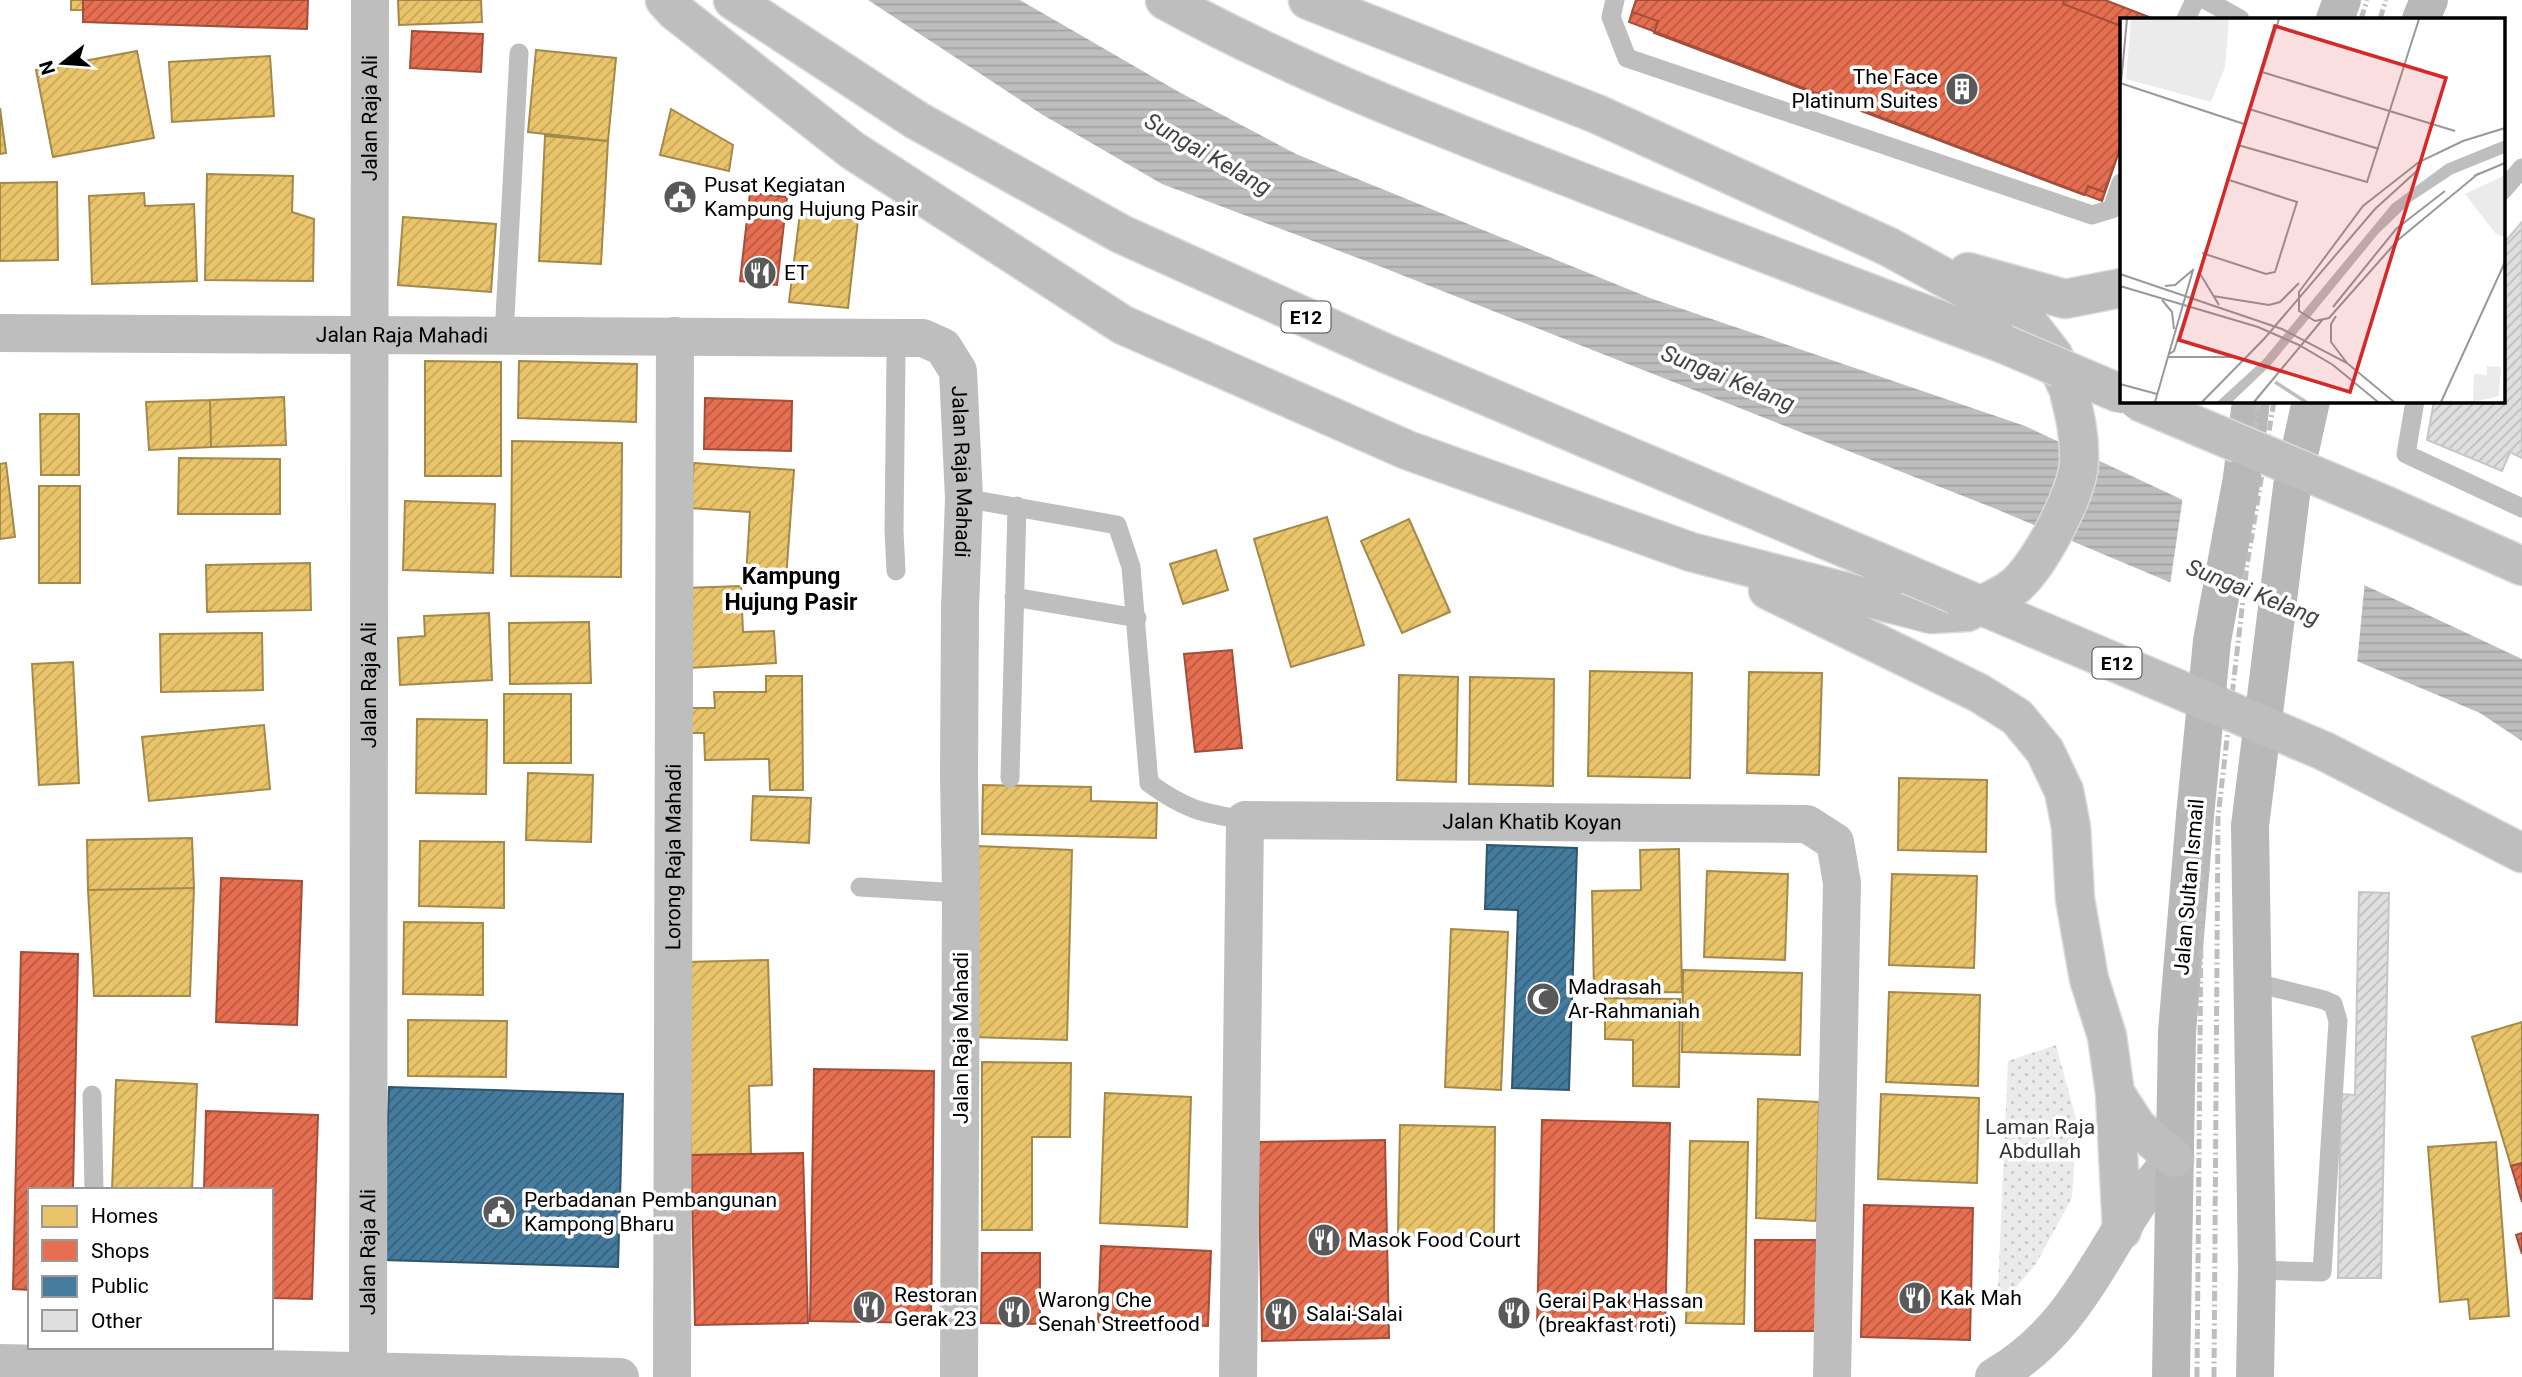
<svg xmlns="http://www.w3.org/2000/svg" width="2522" height="1377" font-family="Roboto,sans-serif">
  <style>
    .garden { fill: url(#garden-dots) }
    .water { fill: url(#water-rules) }
    .pier { fill: #fff }
    .homes { fill: url(#homes-hatch); stroke: #a3894a; stroke-width: 2 }
    .shops { fill: url(#shops-hatch); stroke: #a24e39; stroke-width: 2 }
    .public { fill: url(#public-hatch); stroke: #30566e; stroke-width: 2 }
    .building { fill: url(#building-hatch); stroke: #c6c6c6; stroke-width: 2 }
    .lines { fill: none; stroke-linecap: round; stroke-linejoin: round }
    .motorway-casing { stroke: #dbdbdb; stroke-width: 41 }
    .service { stroke: #bebebe; stroke-width: 19 }
    .minor { stroke: #bebebe; stroke-width: 38 }
    .tertiary { stroke: #bebebe; stroke-width: 38 }
    .secondary { stroke: #b8b8b8; stroke-width: 38 }
    .motorway { stroke: #bebebe; stroke-width: 38 }
    .rail { stroke: #bebebe; stroke-width: 5; stroke-dasharray: 10 3.5 2 3.5; stroke-linecap: butt }
    .motorway-bridge-casing { stroke: #dbdbdb; stroke-width: 41; stroke-linecap: butt }
    .secondary-bridge { stroke: #b8b8b8; stroke-width: 38 }
    .motorway-bridge { stroke: #bebebe; stroke-width: 38 }
    .labels { text-anchor: middle; stroke-width: 7; stroke-linejoin: round; paint-order: stroke }
    .shield { fill: #fff; stroke: #4c4c4c; stroke-width: 2 }
    .shield-label { font-size: 19px; font-weight: bold; fill: #000 }
    .poi-label { font-size: 21px; fill: #000; stroke: #fff; text-anchor: start }
    .street-label { font-size: 21px; fill: #000; stroke: #fff }
    .park-label { font-size: 21px; fill: #323232; stroke: #fff }
    .water-label { font-size: 23px; font-style: italic; fill: #434343; stroke: #fff }
    .neighbourhood-label { font-size: 23px; font-weight: bold; fill: #000; stroke: #fff }
    .inset-river { fill: none; stroke: #bebebe; stroke-width: 3.5 }
    .inset-road { fill: none; stroke: #999; stroke-width: 2 }
    .view { fill: #d62828; fill-opacity: 0.15; stroke: #d62828; stroke-width: 3.5 }
    .inset-edge { fill: none; stroke: #000; stroke-width: 3.5 }
  </style>
  <defs>
    <pattern id="garden-dots" width="8" height="8" patternUnits="userSpaceOnUse" patternTransform="scale(1.75)"><rect width="8" height="8" fill="#ebebeb"/><path d="M2 2h.1M6 6h.1" fill="none" stroke="#c8c8c8" stroke-width="1.8" stroke-linecap="round"/></pattern>
    <pattern id="water-rules" width="6" height="5" patternUnits="userSpaceOnUse" patternTransform="scale(1.75)"><rect width="6" height="5" fill="#bebebe"/><path d="M0 2.5h6" fill="none" stroke="#a2a2a2"/></pattern>
    <pattern id="homes-hatch" width="6" height="6" patternUnits="userSpaceOnUse" patternTransform="scale(1.75)"><rect width="6" height="6" fill="#e9c46a"/><path d="M-1 1l2-2M0 6l6-6M5 7l2-2" fill="none" stroke="#c6a75a"/></pattern>
    <pattern id="shops-hatch" width="6" height="6" patternUnits="userSpaceOnUse" patternTransform="scale(1.75)"><rect width="6" height="6" fill="#e76f51"/><path d="M-1 1l2-2M0 6l6-6M5 7l2-2" fill="none" stroke="#b95941"/></pattern>
    <pattern id="public-hatch" width="6" height="6" patternUnits="userSpaceOnUse" patternTransform="scale(1.75)"><rect width="6" height="6" fill="#457b9d"/><path d="M-1 1l2-2M0 6l6-6M5 7l2-2" fill="none" stroke="#37627e"/></pattern>
    <pattern id="building-hatch" width="6" height="6" patternUnits="userSpaceOnUse" patternTransform="scale(1.75)"><rect width="6" height="6" fill="#dfdfdf"/><path d="M-1 1l2-2M0 6l6-6M5 7l2-2" fill="none" stroke="#bebebe"/></pattern>
  </defs>
  <rect width="100%" height="100%" fill="#fff"/>
  <path class="garden" d="M2056,1045l21,78 -5,75 -36,66 -39,46 11,-249z"/>
  <path class="water" d="M868,0h152l159,92 117,62 354,144 375,128 497,233v82l-42,-28 -484,-204 -617,-243 -217,-82 -119,-69z"/>
  <path class="pier" d="M2183,496l182,84 -8,84 -187,-79z"/>
  <path class="homes" d="M71,0h229v11l-229,-1z
    M398,0h83l1,22 -83,3z
    M536,50l80,8 -8,83 -80,-9z
    M137,51l17,87 -101,19 -17,-87z
    M270,56l4,60 -102,6 -3,-60z
    M0,108l6,45 -6,1z
    M671,109l62,36 -4,26 -69,-16z
    M545,136l63,5 -7,123 -62,-3z
    M207,174l86,2 -1,36 22,7 -1,62 -108,-1z
    M57,182l1,78 -58,1v-78z
    M144,193l1,13 49,-2 3,77 -105,3 -3,-88z
    M800,213l58,7 -10,88 -59,-6z
    M403,217l93,7 -5,68 -93,-7z
    M425,361l76,1v114h-76z
    M519,361l118,3 -1,58 -118,-4z
    M284,397l2,48 -75,2 -1,-47z
    M210,400l1,47 -62,3 -3,-48z
    M40,414h39v61h-38z
    M512,441l110,2 -1,134 -110,-1z
    M179,458l101,1v55h-102z
    M6,463l9,74 -15,2v-75z
    M694,463l100,7 -8,109 -40,-3 4,-64 -60,-4z
    M39,486h41v97h-41z
    M405,501l90,3 -2,69 -90,-3z
    M1327,517l37,128 -73,22 -37,-128z
    M1409,519l41,93 -48,21 -41,-92z
    M1216,550l12,40 -45,14 -13,-40z
    M310,563l1,47 -104,2 -1,-47z
    M741,586l2,46 31,-1 2,32 -87,5 -4,-80z
    M489,613l3,67 -92,5 -2,-47 27,-2 -1,-20z
    M589,622l2,61 -81,1 -1,-61z
    M262,633l1,57 -102,2 -1,-58z
    M73,662l6,121 -40,2 -7,-121z
    M1590,671l102,2 -2,105 -102,-2z
    M1749,672l73,1 -3,102 -72,-2z
    M1399,675l59,2 -2,105 -59,-2z
    M766,676h36l1,114h-33l-1,-31 -64,1 -1,-27h-17v-25h28l-1,-16h52z
    M1470,677l84,2 -1,107 -84,-2z
    M504,694h67v69h-67z
    M417,719l70,1 -1,74 -70,-1z
    M264,725l6,64 -121,12 -7,-64z
    M528,773l65,2 -2,67 -65,-2z
    M1899,778l88,2 -1,72 -88,-2z
    M983,785l108,2v14l66,2 -1,35 -174,-4z
    M753,796l58,2 -2,45 -58,-3z
    M192,838l2,50 -106,2 -1,-50z
    M420,841l84,1v66l-85,-2z
    M978,846l94,4 -5,190 -94,-3z
    M1679,849l3,143 -88,1 -2,-102 49,-1 -1,-40z
    M1707,871l81,3 -3,86 -81,-3z
    M1892,874l85,2 -3,92 -85,-3z
    M194,888l-4,108h-96l-6,-106z
    M404,922l79,1v72l-80,-1z
    M1451,929l57,3 -7,158 -56,-3z
    M768,960l4,125 -23,1 2,68 -60,1 -5,-193z
    M1683,970l119,3 -2,82 -118,-3z
    M1889,992l91,3 -2,91 -92,-4z
    M1605,998l75,1 -1,88 -46,-1v-46l-28,-1z
    M408,1020l99,1 -1,56 -98,-1z
    M2522,1022v141l-11,3 -39,-129z
    M982,1062l89,1 -1,74h-38v93h-50z
    M116,1080l81,4 -5,106h-80z
    M1105,1093l86,4 -4,130 -87,-4z
    M1881,1094l98,4 -2,85 -99,-4z
    M1758,1099l61,3 -3,119 -60,-3z
    M1400,1125l95,2 -1,110 -96,-2z
    M1690,1141l58,1 -4,182 -58,-1z
    M2496,1142l13,174 -39,3 -2,-20 -28,3 -12,-155z"/>
  <path class="shops" d="M83,0h225l-1,29 -224,-7z
    M1636,0h428l-1,4 58,22v120l-17,46 -16,-6 -4,9 -430,-162 4,-12 -26,-9z
    M1636,0h469l49,19h-33v127l-19,55 -473,-179z
    M412,31l71,3 -2,38 -71,-4z
    M750,193l37,4 -10,88 -37,-4z
    M705,398l87,3 -1,50 -87,-2z
    M1232,650l10,98 -47,4 -11,-98z
    M221,878l81,3 -5,144 -81,-3z
    M21,952l57,2 -5,236h-43v100l-17,-1z
    M814,1069l120,2 -3,252 -121,-2z
    M206,1111l112,4 -6,184 -41,-1v-108h-67z
    M1542,1120l128,3 -5,208 -128,-4z
    M1385,1140l4,198 -127,3 -4,-199z
    M803,1153l5,170 -113,2 -4,-170z
    M2522,1163v39l-11,-36z
    M1864,1205l109,3 -3,132 -109,-3z
    M2522,1233v21l-6,-19z
    M1755,1240h61v91h-61z
    M1101,1246l110,5 -3,75 -110,-4z
    M982,1253h58v71l-59,-1z"/>
  <path class="public" d="M1487,845l90,3 -8,242 -57,-2 6,-178 -33,-1z
    M389,1087l234,7 -5,173 -235,-7z"/>
  <path class="building" d="M2522,222v236l-12,-6 -8,19 -75,-31 7,-39h69v-157z
    M2359,892l30,1 -8,385h-43l3,-184 14,1z"/>
  <g class="lines">
    <defs>
      <path id="motorway" d="M665,0l10,11 177,139 271,175 284,125 128,46 156,56 240,62 36,-2
        M733,0l183,120 205,114 264,119 524,222
        M1165,0c127,70 263,122 398,175 147,57 293,114 441,169
        M1308,0l289,114 292,133 140,77 24,31 13,29
        M1968,272l97,27 56,-11
        M2387,506l135,60
        M1768,590l211,103 38,24 28,34 19,40 7,36 4,72 14,80 18,57 8,57 7,137
        M2324,751l198,102
        M2115,1093l22,34 37,31"/>
    </defs>
    <use href="#motorway" class="motorway-casing"/>
    <path class="service" d="M1615,0l-4,17 16,41 465,157 20,-6 9,-26
      M2206,0l34,19
      M2186,19l9,-19
      M2503,190l19,-22
      M504,336l15,-283
      M2415,401l-9,53 116,54
      M964,498l153,27 14,42 18,216c37,27 53,30 96,37
      M896,571l-2,-40 2,-175 4,-18
      M1014,597l123,21
      M1010,778l7,-272
      M860,887l101,6
      M2252,982l72,18 9,4 5,17 -16,251 -65,-2
      M92,1095l2,95"/>
    <g class="minor">
      <path id="s1" d="M0,333l900,5h23l20,9 15,24 6,127 -4,111 -1,167 2,117 -2,484"/>
      <path id="s2" d="M368,1371l2,-1371"/>
      <path id="s3" d="M672,1377l3,-1041"/>
      <path id="s4" d="M1238,1377l7,-557 562,4 28,18 7,41 -10,494"/>
    </g>
    <path class="tertiary" d="M0,1363l620,14
      M1994,1377c94,-54 110,-145 180,-219"/>
    <path class="secondary" d="M2335,19l7,-19
      M2421,19l8,-19
      M2242,478l9,-77
      M2292,487l19,-86
      M2250,826l7,444 -2,107
      M2171,1377l6,-345 18,-216"/>
    <use href="#motorway" class="motorway"/>
    <path class="rail" d="M2361,19l6,-19
      M2380,19l6,-19
      M2197,1377l5,-561 32,-251 25,-164
      M2214,1377l4,-560 29,-252 27,-164"/>
    <defs>
      <path id="motorway-bridge" d="M2004,344l117,50
        M2138,401l249,105
        M1909,575l415,176
        M1967,612c15,-8 35,-15 48,-26 24,-20 63,-93 64,-124 1,-25 -4,-47 -10,-70"/>
    </defs>
    <use href="#motorway-bridge" class="motorway-bridge-casing"/>
    <path class="secondary-bridge" d="M2195,816l17,-175 30,-163
      M2250,826l42,-339"/>
    <use href="#motorway-bridge" class="motorway-bridge"/>
  </g>
  <defs>
    <symbol id="building-disc" viewBox="-11 -11 22 22"><circle r="9.5" fill="#595959" stroke="#fff"/><path d="M-4-6H4V6H1V3H-1V6H-4ZM-2.5-4.3h1.7v1.8h-1.7ZM.8-4.3h1.7v1.8H.8ZM-2.5-1h1.7V.8h-1.7ZM.8-1h1.7V.8H.8Z" fill="#fff"/></symbol>
    <symbol id="civic-disc" viewBox="-11 -11 22 22"><circle r="9.5" fill="#595959" stroke="#fff"/><path d="M-.6-6.5H3V-4.5H.6V-3L4-1V1h2V6H-6V1h2V-1L-.6-3ZM-1.2 2.5V6h2.4V2.5Z" fill="#fff"/></symbol>
    <symbol id="restaurant-disc" viewBox="-11 -11 22 22"><circle r="9.5" fill="#595959" stroke="#fff"/><path d="M-5-6h1v4h1v-4h1v4h1v-4h1v5L-1.5 .5V6h-2V.5L-5-1ZM5-6V6H3V1.5H1.5Q1.5-4 5-6Z" fill="#fff"/></symbol>
    <symbol id="mosque-disc" viewBox="-11 -11 22 22"><circle r="9.5" fill="#595959" stroke="#fff"/><path d="M3.5-4.9A6 6 0 1 0 3.5 4.9A5 5 0 1 1 3.5-4.9Z" fill="#fff"/></symbol>
  </defs>
  <g fill-rule="evenodd">
    <use href="#building-disc" x="1943" y="70" width="38" height="38"/>
    <use href="#civic-disc" x="661" y="178" width="38" height="38"/>
    <use href="#restaurant-disc" x="741" y="254" width="38" height="38"/>
    <use href="#mosque-disc" x="1524" y="980" width="38" height="38"/>
    <use href="#civic-disc" x="480" y="1193" width="38" height="38"/>
    <use href="#restaurant-disc" x="1305" y="1221" width="38" height="38"/>
    <use href="#restaurant-disc" x="1896" y="1279" width="38" height="38"/>
    <use href="#restaurant-disc" x="850" y="1288" width="38" height="38"/>
    <use href="#restaurant-disc" x="995" y="1293" width="38" height="38"/>
    <use href="#restaurant-disc" x="1495" y="1294" width="38" height="38"/>
    <use href="#restaurant-disc" x="1262" y="1295" width="38" height="38"/>
  </g>
  <g class="labels">
    <g class="shield">
      <rect x="1281.5" y="301.5" width="49" height="31" rx="5"/>
      <rect x="2092.5" y="647.5" width="49" height="31" rx="5"/>
    </g>
    <g class="shield-label">
      <text x="1306" y="324">E12</text>
      <text x="2117" y="670">E12</text>
    </g>
    <g class="poi-label">
      <text x="1938" y="84" text-anchor="end">The Face<tspan x="1938" dy="24">Platinum Suites</tspan></text>
      <text x="704" y="192">Pusat Kegiatan<tspan x="704" dy="24">Kampung Hujung Pasir</tspan></text>
      <text x="784" y="280">ET</text>
      <text x="1568" y="994">Madrasah<tspan x="1568" dy="24">Ar-Rahmaniah</tspan></text>
      <text x="524" y="1207">Perbadanan Pembangunan<tspan x="524" dy="24">Kampong Bharu</tspan></text>
      <text x="1348" y="1247">Masok Food Court</text>
      <text x="894" y="1302">Restoran<tspan x="894" dy="24">Gerak 23</tspan></text>
      <text x="1940" y="1305">Kak Mah</text>
      <text x="1038" y="1307">Warong Che<tspan x="1038" dy="24">Senah Streetfood</tspan></text>
      <text x="1538" y="1308">Gerai Pak Hassan<tspan x="1538" dy="24">(breakfast roti)</tspan></text>
      <text x="1306" y="1321">Salai-Salai</text>
    </g>
    <g class="street-label">
      <text dy="7" stroke="none"><textPath href="#s2" startOffset="1253">Jalan Raja Ali</textPath></text>
      <text dy="7" stroke="none"><textPath href="#s1" startOffset="402">Jalan Raja Mahadi</textPath></text>
      <text dy="7" stroke="none"><textPath href="#s1" startOffset="1074">Jalan Raja Mahadi</textPath></text>
      <text dy="7" stroke="none"><textPath href="#s2" startOffset="686">Jalan Raja Ali</textPath></text>
      <text dy="7" stroke="none"><textPath href="#s4" startOffset="844">Jalan Khatib Koyan</textPath></text>
      <text dy="7" stroke="none"><textPath href="#s3" startOffset="520">Lorong Raja Mahadi</textPath></text>
      <text transform="translate(2189 887) rotate(-85)" y="7">Jalan Sultan Ismail</text>
      <text transform="translate(961 1038) rotate(-90)" y="7">Jalan Raja Mahadi</text>
      <text dy="7" stroke="none"><textPath href="#s2" startOffset="119">Jalan Raja Ali</textPath></text>
    </g>
    <g class="park-label">
      <text x="2040" y="1134">Laman Raja<tspan x="2040" dy="24">Abdullah</tspan></text>
    </g>
    <g class="water-label">
      <text transform="translate(1208 154) rotate(30)" y="8">Sungai Kelang</text>
      <text transform="translate(1728 378) rotate(22)" y="8">Sungai Kelang</text>
      <text transform="translate(2253 592) rotate(22)" y="8">Sungai Kelang</text>
    </g>
    <g class="neighbourhood-label">
      <text x="791" y="584">Kampung<tspan x="791" dy="26">Hujung Pasir</tspan></text>
    </g>
  </g>
  <g transform="translate(2120 18)">
    <rect width="385" height="385" fill="#fff"/>
    <path d="M367,348l14,1 -2,29 -26,6 1,-28 13,1z" fill="#ebebeb"/>
    <path d="M11,1h98l-4,48 -14,35 -85,-23z" fill="#ebebeb"/>
    <path d="M385,157v62l-9,-3 -31,-40z" fill="#ebebeb"/>
    <path d="M385,122v13l-52,21 -41,27 -34,33 -108,132 -38,36h-15l46,-42 129,-156 54,-40z" fill="#bebebe"/>
    <path class="inset-river" d="M155,364l31,20"/>
    <path class="inset-road" d="M142,54l193,59M0,65l124,41M1,65l6,-64M129,91l130,40M118,127l129,37 52,-163M359,155l-81,67 -69,78 -14,3 -16,-10v-19l64,-86 56,-44 44,-21 42,-13M354,158l31,-13M82,235l64,21 9,-2 22,-70 -71,-23M79,254l20,33M0,256l162,55 65,34 47,39M0,268l138,41 41,18 34,20 45,37M45,268l10,-1 19,-16M93,278l56,9 11,-3 19,-19M42,282l10,12 2,17M213,289l63,-78 49,-38M216,298l-5,8v18l16,21M49,336l5,-3 105,-332M48,339h63M0,366l37,10M35,384l38,-132M82,384l62,-63 111,-130 43,-39M134,384l69,-83M321,384l64,-140"/>
    <path class="view" d="M155,8l171,52 -96,314 -171,-52z"/>
    <rect width="385" height="385" class="inset-edge"/>
  </g>
  <rect x="28" y="1188" width="245" height="161" fill="#ffffff" stroke="#999999" stroke-width="2"/>
  <rect x="42" y="1206" width="35" height="21" fill="#e9c46a" stroke="#999999" stroke-width="2"/>
  <text x="91" y="1223" font-size="21" fill="#000000">Homes</text>
  <rect x="42" y="1240" width="35" height="21" fill="#e76f51" stroke="#999999" stroke-width="2"/>
  <text x="91" y="1258" font-size="21" fill="#000000">Shops</text>
  <rect x="42" y="1276" width="35" height="21" fill="#457b9d" stroke="#999999" stroke-width="2"/>
  <text x="91" y="1293" font-size="21" fill="#000000">Public</text>
  <rect x="42" y="1310" width="35" height="21" fill="#dfdfdf" stroke="#999999" stroke-width="2"/>
  <text x="91" y="1328" font-size="21" fill="#000000">Other</text>
  <g transform="translate(63 63) rotate(253)" stroke="#ffffff" stroke-width="5" paint-order="stroke">
  <path d="M0-5L12 26L0 18L-12 26Z" fill="#000000"/>
  <text y="-10" font-size="19" font-weight="bold" text-anchor="middle" fill="#000000">N</text>
  </g>
</svg>
